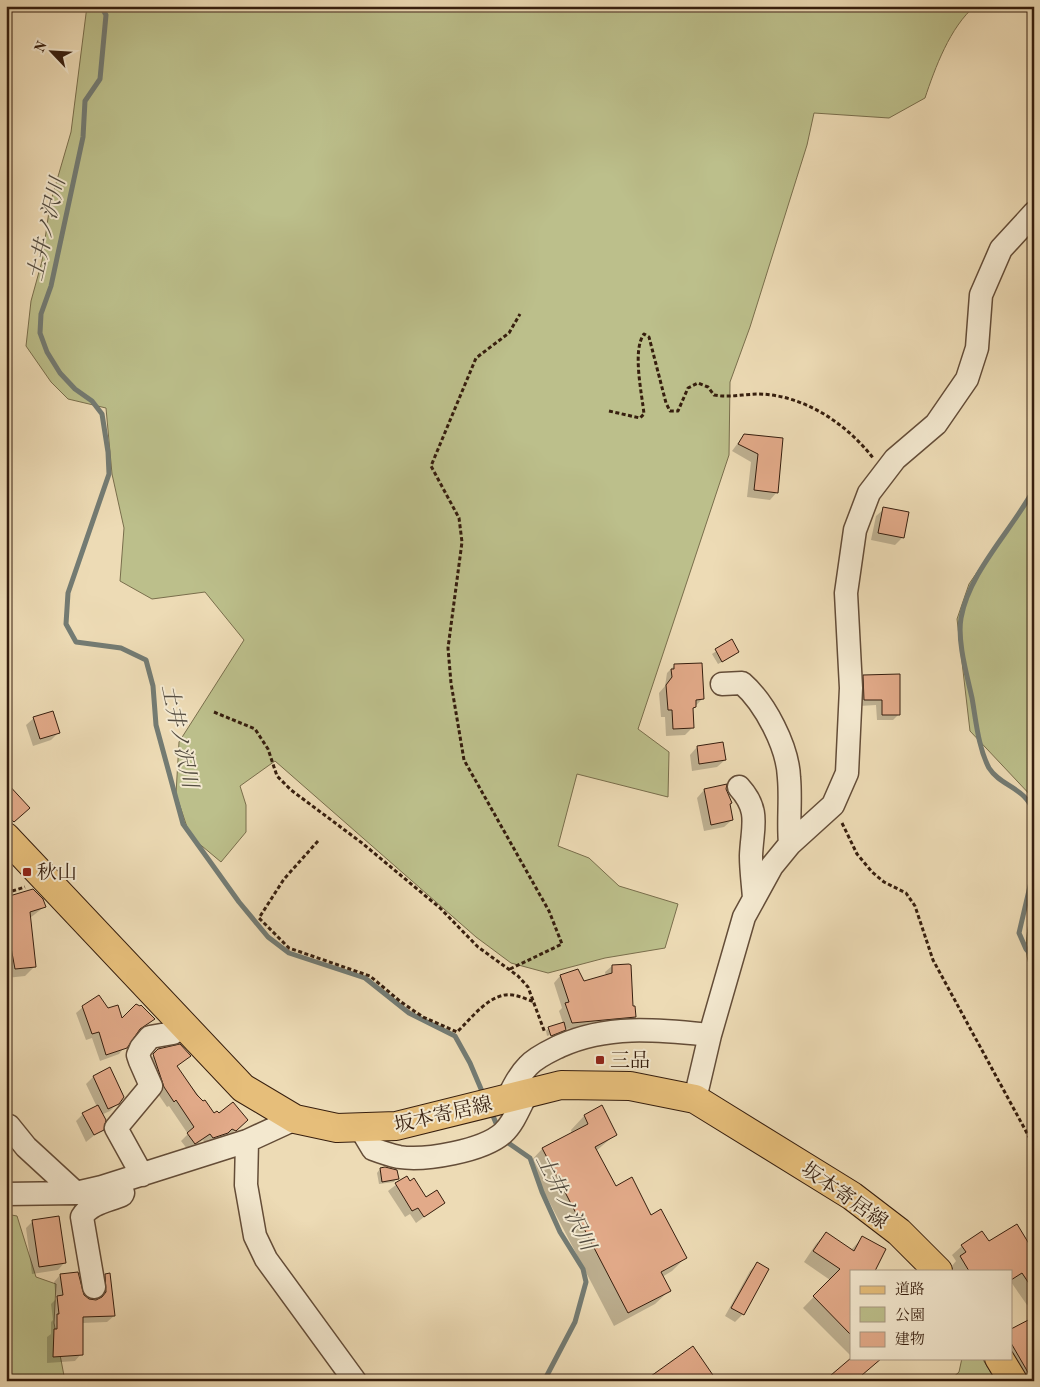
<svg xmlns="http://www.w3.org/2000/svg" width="1040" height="1387" font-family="'Old Standard TT','Noto Serif JP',serif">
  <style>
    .green { fill: #bcbf8b; stroke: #796e4c }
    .shadow { fill: #0003 }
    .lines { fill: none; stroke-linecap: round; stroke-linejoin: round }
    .stream { stroke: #737b73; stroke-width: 5 }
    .building { fill: #e2aa89; stroke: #361e0e }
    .minor-casing { stroke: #644d38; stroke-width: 25 }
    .major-casing { stroke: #361e0e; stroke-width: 30 }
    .path { stroke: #361e0e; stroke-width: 3; stroke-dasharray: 4 2.5; stroke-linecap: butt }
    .minor { stroke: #f3e8cf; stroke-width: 22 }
    .major { stroke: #e6be7a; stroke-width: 28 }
    .poi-dot { fill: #8f2418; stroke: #f3e8cf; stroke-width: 2 }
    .labels { text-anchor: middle; stroke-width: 4; stroke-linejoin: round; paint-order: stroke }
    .poi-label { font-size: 20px; fill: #361e0e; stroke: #f3e8cf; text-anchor: start }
    .street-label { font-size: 20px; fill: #361e0e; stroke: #f3e8cf }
    .water-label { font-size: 21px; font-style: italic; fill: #544c40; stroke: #f3e8cf }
  </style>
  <rect width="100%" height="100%" fill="#eddbb5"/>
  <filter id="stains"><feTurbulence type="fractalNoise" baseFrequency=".004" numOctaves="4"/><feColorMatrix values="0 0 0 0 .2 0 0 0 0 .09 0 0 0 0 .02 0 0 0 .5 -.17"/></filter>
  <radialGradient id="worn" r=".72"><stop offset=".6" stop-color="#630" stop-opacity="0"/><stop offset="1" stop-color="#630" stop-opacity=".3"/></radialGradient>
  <path class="green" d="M87,6h888c-25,21 -40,62 -50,92l-36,20 -75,-5 -7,32 -57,182 -20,55 -1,73 -91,274 31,23 -1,45 -91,-23 -19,72 31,12 30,28 59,18 -13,44 -60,10 -57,15 -37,-10 -35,-26 -201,-176 -35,25 6,19v27l-25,30 -31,-26 -14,-42 3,-52 65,-102 -39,-48 -53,7 -32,-18 4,-53 -12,-54 -6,-66 -38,-9 -17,-17 -25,-36 5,-45 11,-40 8,-57 21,-72z
    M1034,489v310l-64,-68 -13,-112 12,-35z
    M1034,899v74c-15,-19 -4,-53 0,-74z
    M6,1214l11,2 19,61 20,7 -2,39 11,58h-59z
    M962,1358h20l14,23h-47l10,-9z"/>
  <path class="shadow" d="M744,435l37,4 -4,53 -7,8 -23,-3 4,-35 -19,-11z
    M884,509l19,28 -8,8 -24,-5 5,-24z
    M732,641l3,14 -17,9 -6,-10z
    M674,666l28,33 -10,11 1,17 -8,8 -19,1 -1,-19h-4l-2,-24 6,-7 2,-13z
    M864,676l35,38 -6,6h-16l-1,-15 -17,1 -1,-24z
    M34,718l24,15 -7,7 -18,6 -7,-21z
    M722,744l3,16 -8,7 -25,4 -2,-16 7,-8z
    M6,784l15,31 -15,14z
    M725,785l7,35 -8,7 -20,4 -7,-33 7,-8z
    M6,899l38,8 -14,11 5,48 -10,10 -19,2z
    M612,966l23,51 -7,6 -63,6 -18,7 -1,-5 3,-3 14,-5 -4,-12 3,-3 -8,-25 6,-7 18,-6 6,12 22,-6 -1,-4z
    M83,1007l24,3 15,10 32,-1 -18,14 -17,21 -19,7 -8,-23 -6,2 -10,-27z
    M159,1050l23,12 -6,5 38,48 32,5 -18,17 -3,-2 -5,5 -14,4 -3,-4 -15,10 -7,-9 7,-7 -19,-28 -2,1 -9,-13 -11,-32z
    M93,1077l25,26 -8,8 -9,4 1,14 -16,13 -10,-21 7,-7 14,-7 -11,-23z
    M601,1107l15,27 -20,17 19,36 36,29 34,42 -13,13 -10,6 7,14 -14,13 -41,22 -85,-163 13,-14 30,-15 -1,-4 13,-14z
    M6,1145l6,8 -6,6z
    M380,1169l17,9 -3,4 -15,2 -2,-11z
    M406,1177l20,22 17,4 -27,20 -6,-9 -5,3 -17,-26z
    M33,1221l32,41 -7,8 -26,4 -6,-46z
    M826,1233l25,17 11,-12 -11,33v85l-48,-48 27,-28 -26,-18 12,-18z
    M988,1243l46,11v47l-7,4 -16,-23v-11h-57l-3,-4 5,-6 -4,-6 10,-9z
    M757,1264l10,6 -24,44 -8,8 -10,-6 25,-45z
    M60,1275l29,25 7,1 4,-1 -1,-18 7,-7 8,41 -7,6 -25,1 -1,31 -6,7 -28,2v-26l4,-3v-12l2,-2 -2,-16 5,-5 -2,-17z
    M1011,1331l23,46 -8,4 -15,-23z"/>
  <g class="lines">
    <path class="stream" d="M101,6l5,9 -6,64 -15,22 -2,36 -32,149 -10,28 -1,19 7,19 13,21 15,16 17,12 10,13 6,38 1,22 -41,119 -2,31 10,18 45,6 25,12 7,26 3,39 27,99 56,78 29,35 21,16 76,25 44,35 46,23 15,27 14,33
      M1034,489c-22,41 -65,83 -73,129 -4,23 6,57 11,80 4,22 6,49 17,70 12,19 37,19 45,45
      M1034,869l-15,64 7,16 8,9
      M491,1111l7,17
      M504,1140l26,18 12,34 18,40 23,37 3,13 -11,40 -31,59"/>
  </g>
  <path class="building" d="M744,434l39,4 -5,55 -24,-3 4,-36 -20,-10z
    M883,507l26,5 -5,26 -26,-5z
    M732,639l7,13 -17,10 -7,-13z
    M702,663l2,36 -8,1v7l-3,1 1,20 -21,1 -1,-19h-4l-2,-25 6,-8 -1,-8h3v-5z
    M900,674v41h-18v-15h-18l-1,-25z
    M53,711l7,22 -20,6 -7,-22z
    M723,742l3,18 -27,4 -2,-18z
    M6,782l24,26 -16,14 -8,-8z
    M727,784l-1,5 6,14 -2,1 3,16 -22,5 -7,-36z
    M33,889l10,10 3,8 -16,5 6,55 -21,2 -5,-27 -4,1v-46z
    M629,964l2,1 2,41h2l1,11 -64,6 -7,-20 4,-1 -9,-27 18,-6 6,12 28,-8v-8z
    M99,995l9,13 10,-3 4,13 14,-14 4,2 1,-1 14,14 -15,10 -13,19 -21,7 -7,-23 -7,2 -10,-28z
    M564,1022l2,8 -15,6 -3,-9z
    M180,1044l11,12 -14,10 20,29 6,6 2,-1 9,13 3,-2 2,2 14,-11 15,18 -12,11 -4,-2 -4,4 -15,5 -3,-4 -15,10 -8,-11 7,-6 -18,-27 -2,2 -10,-15 -11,-33 5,-5z
    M110,1067l14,30 -5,7 -11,5 -15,-33z
    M98,1105l8,15 -2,10 -10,5 -12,-22z
    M602,1105l15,30 -22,12 21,39 16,-9 19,38 10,-6 26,49 -26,14 10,19 -43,22 -86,-165 46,-24 -4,-9z
    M385,1167l12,3 2,9 -17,3 -2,-14z
    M407,1176l3,5 4,-3 12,19 11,-7 8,13 -21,14 -6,-9 -6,3 -17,-28z
    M59,1216l7,47 -27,4 -7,-47z
    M1017,1224l17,28v39l-12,-18 -11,7v-9h-42l-9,-15 6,-4 -5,-7 21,-14 7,10z
    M826,1232l28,19 8,-15 24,13 -11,22h-24v64l-38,-39 27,-27 -27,-18z
    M757,1262l12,7 -25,46 -13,-7z
    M78,1272l6,23 5,4 7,1 6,-3 4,-5 -1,-18 5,-1 5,43 -32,1v38l-30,2 1,-28h3v-15h2l-2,-18 6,-1 -3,-21z
    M1034,1317v64h-1l-22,-38v-14z
    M693,1346l24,35h-73z
    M851,1358h31l-27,23h-31z"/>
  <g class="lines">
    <defs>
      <path id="minor" d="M722,684l20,-1c23,20 46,64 47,95 2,22 -1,43 1,66
        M739,787c22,24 13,40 12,69 0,14 2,28 3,42
        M508,1098c5,-11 11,-23 20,-32 8,-9 22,-15 32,-20 49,-22 99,-16 150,-11
        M695,1099l15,-64 34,-118 28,-51 18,-22 43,-39 14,-32 4,-85 -5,-95 9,-63 14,-37 26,-34 41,-35 31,-45 10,-31 4,-53 20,-46 33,-36
        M9,1126l17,21 50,46
        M361,1129l12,20c8,3 17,6 26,8 26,4 84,-6 104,-24 11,-10 17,-27 24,-40
        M247,1141l-1,44 9,51 11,23 89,122
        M142,1175l-26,-47 35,-42 -11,-25 -2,-6 3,-7 9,-11 23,-4 10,-8
        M6,1194l70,-1 26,-6 145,-46 48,-22
        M94,1287l-12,-70c8,-14 26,-16 40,-22l1,-2"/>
      <path id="major" d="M6,837l237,251 52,31 42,9 59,-2 165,-41 69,1 65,13 157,97 47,36 39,39
        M999,1358l14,23"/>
    </defs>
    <use href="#minor" class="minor-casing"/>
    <use href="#major" class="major-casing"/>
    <path class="path" d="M609,411l31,7 4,-4c-2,-20 -12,-64 0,-80l5,3 17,66 4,8h8l10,-23 10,-5 10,4 6,8c15,3 30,-1 45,-1 45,1 88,30 114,64
      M214,712l41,17 13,20 9,27 14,14 71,53 78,65 38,39 40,29 10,11 17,46
      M842,823l15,31 15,18 12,10 22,11 9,13 18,54 101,186
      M318,841l-34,38 -25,39 30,30 81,28 31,26 22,15 34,15c14,-13 34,-41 56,-37 7,1 15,5 22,7
      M6,893l19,-6
      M510,969l52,-25 -13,-33 -85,-151 -13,-77 -3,-35 14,-106 -3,-24 -28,-52 45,-108 33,-25 11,-19"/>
    <use href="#minor" class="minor"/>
    <use href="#major" class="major"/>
  </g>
  <g class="poi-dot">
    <rect x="22" y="867" width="10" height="10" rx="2.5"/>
    <rect x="595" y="1055" width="10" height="10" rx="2.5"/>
  </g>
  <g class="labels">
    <g class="poi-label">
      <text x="37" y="879">秋山</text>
      <text x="610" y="1067">三品</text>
    </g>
    <g class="street-label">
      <text transform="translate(443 1114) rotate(-13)" y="7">坂本寄居線</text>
      <text transform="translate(845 1195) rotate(35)" y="7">坂本寄居線</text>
    </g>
    <g class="water-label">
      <text transform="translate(46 229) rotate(-77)" y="7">土井ノ沢川</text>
      <text transform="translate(180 736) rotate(78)" y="7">土井ノ沢川</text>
      <text transform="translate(566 1202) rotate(63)" y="7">土井ノ沢川</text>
    </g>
  </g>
  <rect width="1040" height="1387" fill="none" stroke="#eddbb5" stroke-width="25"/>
  <rect x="8" y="8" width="1025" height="1372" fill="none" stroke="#361e0e" stroke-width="2.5"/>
  <rect x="12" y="12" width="1015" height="1362" fill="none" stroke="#361e0e"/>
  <rect x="850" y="1270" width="162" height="90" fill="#f3e8cf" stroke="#a79782"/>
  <rect x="860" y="1286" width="25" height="8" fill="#e6be7a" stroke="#a79782"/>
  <text x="895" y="1294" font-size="15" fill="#361e0e">道路</text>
  <rect x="860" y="1307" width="25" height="15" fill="#bcbf8b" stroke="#a79782"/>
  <text x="895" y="1320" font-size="15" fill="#361e0e">公園</text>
  <rect x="860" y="1332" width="25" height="15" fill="#e2aa89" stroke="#a79782"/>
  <text x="895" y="1344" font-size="15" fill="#361e0e">建物</text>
  <g transform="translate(52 52) rotate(295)" stroke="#f3e8cf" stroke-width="4" paint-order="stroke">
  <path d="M0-4L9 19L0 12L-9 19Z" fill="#361e0e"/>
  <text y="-8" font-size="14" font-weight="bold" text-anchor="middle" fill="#361e0e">N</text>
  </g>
  <rect width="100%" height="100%" filter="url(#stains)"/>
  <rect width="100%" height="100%" fill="url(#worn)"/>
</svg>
